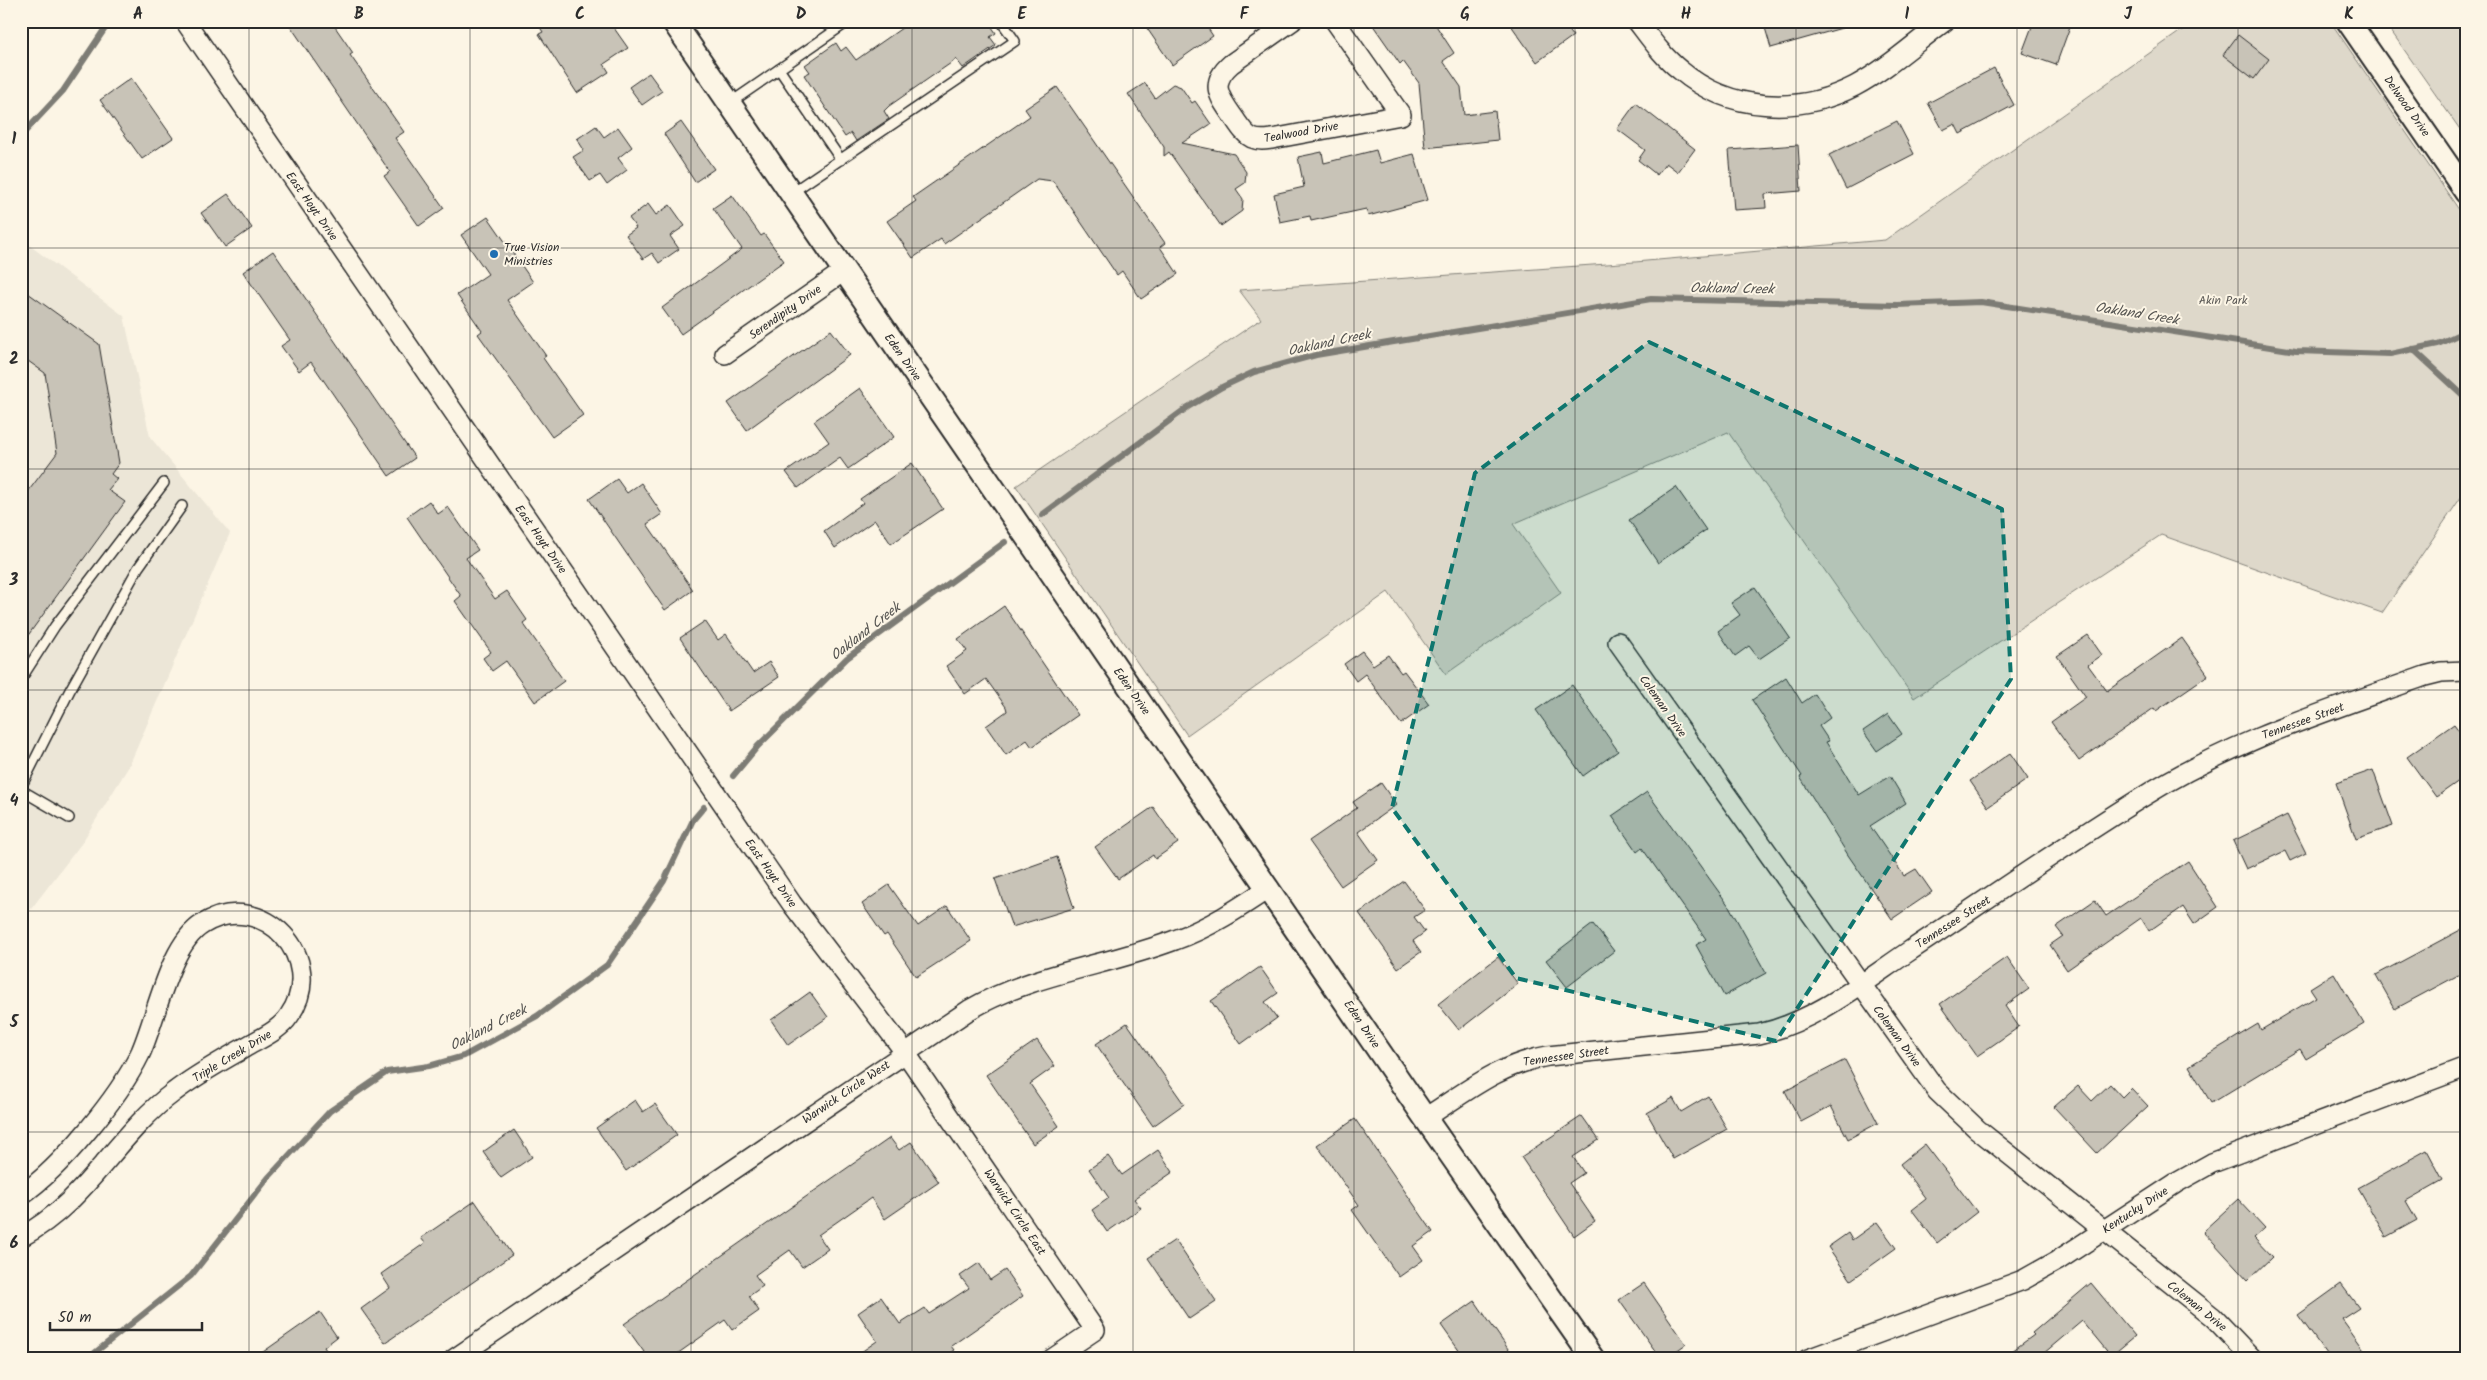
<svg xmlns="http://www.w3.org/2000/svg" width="2487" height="1380" font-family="Kalam,sans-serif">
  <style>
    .built { fill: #ece6d7 }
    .green { fill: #ded8ca; stroke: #84827a }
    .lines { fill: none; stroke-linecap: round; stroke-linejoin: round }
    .stream { stroke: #7d7b74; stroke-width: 6 }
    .building { fill: #c8c3b7; stroke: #2b2b2b }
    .service-casing { stroke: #2b2b2b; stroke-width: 12 }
    .minor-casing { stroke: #2b2b2b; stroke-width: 22 }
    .tertiary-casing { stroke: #2b2b2b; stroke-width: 26 }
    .service { stroke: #fcf5e5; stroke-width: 9 }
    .minor { stroke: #fcf5e5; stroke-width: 19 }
    .tertiary { stroke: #fcf5e5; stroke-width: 22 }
    .marked { fill: #0f766e; fill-opacity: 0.2; stroke: #0f766e; stroke-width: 4; stroke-dasharray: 10 6; stroke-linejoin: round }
    .grid { fill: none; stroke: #2b2b2b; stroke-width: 1; stroke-opacity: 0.55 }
    .poi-dot { fill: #1f6fb2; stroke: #fcf5e5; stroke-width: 2 }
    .labels { text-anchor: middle; stroke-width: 4; stroke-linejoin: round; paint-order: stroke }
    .street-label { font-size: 12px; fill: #2b2b2b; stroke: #fcf5e5 }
    .poi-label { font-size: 12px; fill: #2b2b2b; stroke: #fcf5e5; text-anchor: start }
    .park-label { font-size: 12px; fill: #585653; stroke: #fcf5e5 }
    .water-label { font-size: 14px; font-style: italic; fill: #545350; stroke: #fcf5e5 }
    .neatline { fill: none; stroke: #2b2b2b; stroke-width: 2 }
    .grid-label { font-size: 16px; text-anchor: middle; font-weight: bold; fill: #2b2b2b }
  </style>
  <rect width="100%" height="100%" fill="#fcf5e5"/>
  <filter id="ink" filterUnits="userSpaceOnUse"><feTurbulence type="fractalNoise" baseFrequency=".02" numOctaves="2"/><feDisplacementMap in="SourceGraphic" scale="10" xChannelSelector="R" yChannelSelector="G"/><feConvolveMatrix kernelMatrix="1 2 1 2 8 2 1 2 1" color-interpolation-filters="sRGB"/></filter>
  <g filter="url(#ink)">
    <path class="built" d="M21,239l103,77 26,121 80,96 -101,233 -48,78 -60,78z"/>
    <path class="green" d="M2195,21h135l136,199v270l-84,123 -221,-78 -247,163 -186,-266 -215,92 48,69 -115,81 -58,-82 -201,143 -171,-249 245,-167 -22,-29 396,-28 250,-22z
      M2384,21h82v117z"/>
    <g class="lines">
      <path class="stream" d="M21,136l42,-45 47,-70
        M2413,349l53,49
        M1042,515l146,-108 34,-20 32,-15 62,-17 335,-56 246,6 84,-3 315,49 94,3 48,-10 28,-13
        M733,776l25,-30 89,-88 158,-116
        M87,1359l104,-83 77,-98 62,-67 57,-39 42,-6 35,-10 73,-40 70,-51 57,-84 29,-61 11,-13"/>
    </g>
    <path class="building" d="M287,21h44l22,32 -3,2 54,77 -9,6 49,70 -25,18 -35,-50 6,-4z
      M536,21h73l19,27 -24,16 5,8 -32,21 -38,-59 4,-2z
      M912,21h76l8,12 -6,4 6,8 -33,23 -7,-9 -5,4 -62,43 -5,5 5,8 -33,22 -5,-8 -6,4 -41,-62 6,-3 -5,-7 31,-22 5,8 5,-4 10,13z
      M1142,21h61l10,15 -41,29z
      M1370,21h63l21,32 -11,8 18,26 3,28 31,-4 3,29 -73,8 -6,-65 -16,-22 -3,3z
      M1508,21h55l10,15 -36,26z
      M1763,21h85l1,5 -78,22z
      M2034,21h38l-16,44 -34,-12z
      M2238,35l31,24 -15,20 -31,-24z
      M1994,68l20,37 -54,29 -5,-10 -12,6 -15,-27z
      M649,73l13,18 -20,14 -13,-18z
      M131,78l42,60 -31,21 -42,-59z
      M1145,83l10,15 18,-14 8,3 11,16 3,-2 16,23 -29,19 52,11 12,18 -1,11 -9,6 7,10 -1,12 -21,15 -52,-74 -5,4v-9l-36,-53z
      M1057,87l108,156 -5,4 18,27 -37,25 -19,-28 -5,4 -64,-94 -16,-2 -93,65 -3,-5 -28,19 -26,-37 29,-20 -3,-4 117,-81 -5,-7z
      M1636,103l59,46 -17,23 -12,-9 -9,12 -19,-15 7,-10 -28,-21z
      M1897,121l17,33 -68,35 -17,-34z
      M681,122l33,47 -19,13 -31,-48z
      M596,126l8,11 14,-10 14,20 -14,11 9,12 -20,15 -7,-10 -10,6 -17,-24 11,-7 -7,-11z
      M1798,145l3,46 -36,3 1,14 -32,2 -5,-60z
      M1376,150l4,13 34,-9 14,46 -60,16 -2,-7 -55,12 -1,-5 -30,6 -6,-28 30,-7 -6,-30 24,-5 2,11z
      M228,194l24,34 -27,19 -24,-34z
      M732,195l29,41 3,-2 20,27 -103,73 -19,-26 80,-59 -29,-41z
      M648,204l8,11 14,-10 15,21 -15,10 9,13 -20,14 -7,-10 -9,6 -17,-24 10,-7 -7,-10z
      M488,217l45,65 -26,18 39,56 -3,2 40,57 -31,22 -74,-103 4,-3 -25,-36 31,-21 -27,-39z
      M273,251l142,207 -26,18 -78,-114 -12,9 -18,-25 9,-6 -47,-68z
      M21,288l78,56 20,119 -8,11 6,5 -9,11 17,12 -104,143v-144l36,-48 -12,-80 -24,-17z
      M831,330l19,25 -103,75 -19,-27z
      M860,388l34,49 -46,32 -8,-11 -42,30 -12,-16 43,-30 -15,-21z
      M912,463l31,46 -52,35 -16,-24 -40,28 -11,-17 39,-28 -3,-4z
      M617,479l10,14 14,-10 21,31 -15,10 46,66 -28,20 -76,-111z
      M1676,487l30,43 -48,33 -29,-43z
      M429,501l9,13 10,-7 30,43 -12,8 29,41 12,-8 20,29 -4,3 41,58 -29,21 -29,-41 -14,10 -9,-13 8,-6 -36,-51 6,-5 -54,-79z
      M1755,587l35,51 -31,21 -10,-13 -14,10 -17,-25 22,-16 -9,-12z
      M1004,606l74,109 -46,32 -5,-7 -21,15 -20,-29 21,-15 -1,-4 -20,-28 -21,15 -19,-28 21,-15 -9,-12z
      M705,621l13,19 8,-6 27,39 16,-11 10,15 -50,34 -49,-73z
      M2088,635l14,20 -14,10 19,26 75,-53 26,37 -52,36 -2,-3 -75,53 -28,-39 35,-25 -29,-41z
      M1362,651l11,14 15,-10 13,18 3,-2 25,33 -28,20 -36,-50 -9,7 -12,-17z
      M1786,677l16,26 13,-9 15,24 -11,8 10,15 -3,1 33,53 31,-19 16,27 -36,23 34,50 12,-7 16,23 -40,27 -44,-64 -48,-78 2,-1 -50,-76z
      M1572,685l46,66 -35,25 -47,-66z
      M1888,714l14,20 -25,17 -14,-20z
      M2454,724l12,16v36l-30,21 -29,-40z
      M2010,753l18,26 -40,28 -18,-26z
      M2373,770l20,56 -37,13 -20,-56z
      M1381,783l15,22 -38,27 20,28 -37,26 -32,-45 48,-33 -4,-6z
      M1647,792l82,114 37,67 -42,23 -28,-51 10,-6 -64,-91 -5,4 -25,-36z
      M1153,807l25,36 -23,16 -2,-4 -35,24 -23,-32z
      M2287,815l19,38 -16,8 -5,-10 -39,18 -13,-28z
      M1057,857l17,51 -62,19 -17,-48z
      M2188,861l30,46 -24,17 -11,-17 -34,24 -8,-13 -74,52 -17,-25 13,-9 -7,-9 39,-27 11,16z
      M1404,881l21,29 -11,7 11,15 -12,9 8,11 -23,16 -39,-55z
      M889,885l29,41 29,-20 24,35 -55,36 -29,-43 -3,2 -22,-32z
      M1593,924l21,27 -47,36 -21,-27z
      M2466,927v44l-71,38 -19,-34z
      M1498,957l20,27 -59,46 -21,-26z
      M2007,957l22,32 -24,17 14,21 -42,29 -37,-52z
      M1260,967l18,26 -13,9 12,16 -36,26 -30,-43z
      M2334,973l30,51 -58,35 -6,-10 -89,54 -22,-37 69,-42 3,6 55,-33 -6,-9z
      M810,992l18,25 -40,28 -17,-25z
      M1127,1023l57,81 -31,22 -57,-82z
      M1037,1040l18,26 -25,18 29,42 -26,18 -47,-69z
      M1845,1060l33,63 -30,16 -17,-33 -30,16 -16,-31z
      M2110,1084l12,13 9,-9 17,18 -51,47 -43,-46 24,-21 14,15z
      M1708,1096l19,33 -54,30 -26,-46 26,-15 8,14z
      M635,1100l8,12 12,-8 22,31 -51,36 -30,-43z
      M1582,1116l17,24 -26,17 11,16 -15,10 26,38 -21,15 -53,-79z
      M1355,1119l78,113 -20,14 10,14 -24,17 -47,-67 7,-5 -42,-60z
      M514,1130l18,27 -31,21 -18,-26z
      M890,1138l9,12 12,-8 28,40 -54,37 -14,-21 -53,37 10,14 -26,18 -12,-17 -35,25 8,11 -14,10 10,15 -27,19 -7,-10 -55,39h-21l-25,-35z
      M1925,1144l52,68 -40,31 -25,-33 14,-11 -26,-35z
      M1158,1150l15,22 -39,27 7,9 -34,24 -15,-22 17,-12 -20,-29 19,-13 14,19z
      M2427,1150l16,30 -37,21 11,19 -31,17 -28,-49z
      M2238,1199l27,29 -11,10 18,19 -24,23 -45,-49z
      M475,1201l37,54 -127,88 -24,-34 29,-21 -9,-14 44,-31 -4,-5z
      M1877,1222l19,26 -45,32 -23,-33 20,-14 4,7z
      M1175,1240l41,61 -27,18 -41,-61z
      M979,1263l11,17 15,-10 18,26 -72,50 3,4 -13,9h-90l26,-18 -19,-28 23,-16 19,27 25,-16 4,6 40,-26 -9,-12z
      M1644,1283l42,61 -21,15h-4l-42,-59z
      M2091,1283l44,53 -24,20 -29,-35 -45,38h-36l33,-24 -2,-2z
      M2341,1284l18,24 -17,11 29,40h-41l-32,-44z
      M1475,1301l40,58h-50l-24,-34z
      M320,1312l17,25 -13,10 8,12h-79z"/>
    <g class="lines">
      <defs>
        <path id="service" d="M779,69l62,91
          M730,103l119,-82
          M791,193l224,-152 -14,-20
          M21,679l34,-53 109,-143
          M21,787l49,-97 68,-122 44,-62
          M21,790l48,28"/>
        <path id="minor" d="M185,21l607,883 113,148 190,278 -43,29
          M1292,21l-61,43c-23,20 -11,34 3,54 5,7 10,16 18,20 7,3 13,2 20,1l129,-24 -66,-94
          M1637,21c13,17 26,36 43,49 49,42 119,45 175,16 32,-17 61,-44 90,-65
          M725,354l119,-83
          M1618,642l319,449 40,38 236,188 40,42
          M1425,1118c41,-26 74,-54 123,-62l211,-22c55,-12 103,-51 149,-82 78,-52 154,-105 233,-154 88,-56 187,-87 284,-122l16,-4 25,-1
          M21,1195c40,-27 98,-98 119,-141 17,-37 29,-110 63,-130 59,-36 126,35 86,92 -10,15 -30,23 -45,32 -24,14 -48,27 -70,44 -57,42 -88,111 -153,145
          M454,1359l515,-349c64,-37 138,-44 206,-70 34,-12 64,-32 94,-52
          M1808,1359l215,-79 34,-19 119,-78 36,-20 254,-96"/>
        <path id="tertiary" d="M673,21l752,1097 168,241
          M2348,21l118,171"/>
      </defs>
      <use href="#service" class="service-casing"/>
      <use href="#minor" class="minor-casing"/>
      <use href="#tertiary" class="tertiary-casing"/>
      <use href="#service" class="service"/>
      <use href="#minor" class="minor"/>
      <use href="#tertiary" class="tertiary"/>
    </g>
  </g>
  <path class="marked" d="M1649,342l353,167 9,170 -235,362 -260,-63 -124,-170 83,-335z"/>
  <path class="grid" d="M249,21v1338M470,21v1338M691,21v1338M912,21v1338M1133,21v1338M1354,21v1338M1575,21v1338M1796,21v1338M2017,21v1338M2238,21v1338M21,248h2445M21,469h2445M21,690h2445M21,911h2445M21,1132h2445"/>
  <circle class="poi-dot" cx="494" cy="254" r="5"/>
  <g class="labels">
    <g class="street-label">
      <text transform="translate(2407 106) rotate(55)" y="4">Delwood Drive</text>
      <text transform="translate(1301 132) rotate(-10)" y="4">Tealwood Drive</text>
      <text transform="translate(312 206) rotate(55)" y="4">East Hoyt Drive</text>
      <text transform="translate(785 312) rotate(-35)" y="4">Serendipity Drive</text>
      <text transform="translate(903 357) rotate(55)" y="4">Eden Drive</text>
      <text transform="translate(541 539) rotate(55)" y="4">East Hoyt Drive</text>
      <text transform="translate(1132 691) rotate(55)" y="4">Eden Drive</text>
      <text transform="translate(1663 706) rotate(55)" y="4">Coleman Drive</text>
      <text transform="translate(2303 721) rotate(-20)" y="4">Tennessee Street</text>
      <text transform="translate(771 873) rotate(55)" y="4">East Hoyt Drive</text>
      <text transform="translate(1953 922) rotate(-33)" y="4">Tennessee Street</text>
      <text transform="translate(1362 1024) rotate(56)" y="4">Eden Drive</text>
      <text transform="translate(1897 1036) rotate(54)" y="4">Coleman Drive</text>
      <text transform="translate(232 1056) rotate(-31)" y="4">Triple Creek Drive</text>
      <text transform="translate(1566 1056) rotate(-8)" y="4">Tennessee Street</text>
      <text transform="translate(846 1092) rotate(-34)" y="4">Warwick Circle West</text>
      <text transform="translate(2135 1210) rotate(-33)" y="4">Kentucky Drive</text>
      <text transform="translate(1015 1212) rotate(56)" y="4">Warwick Circle East</text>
      <text transform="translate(2197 1306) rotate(39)" y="4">Coleman Drive</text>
    </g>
    <g class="poi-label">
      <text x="504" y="251">True Vision<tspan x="504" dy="14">Ministries</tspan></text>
    </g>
    <g class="park-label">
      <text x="2223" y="304">Akin Park</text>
    </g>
    <g class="water-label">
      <text transform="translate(1732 288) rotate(1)" y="5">Oakland Creek</text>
      <text transform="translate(2137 313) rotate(9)" y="5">Oakland Creek</text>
      <text transform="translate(1329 342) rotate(-12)" y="5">Oakland Creek</text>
      <text transform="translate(865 631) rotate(-38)" y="5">Oakland Creek</text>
      <text transform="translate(488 1027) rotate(-27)" y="5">Oakland Creek</text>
    </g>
  </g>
  <rect width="2487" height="1380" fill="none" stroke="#fcf5e5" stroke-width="55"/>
  <path d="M50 1322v8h152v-8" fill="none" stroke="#2b2b2b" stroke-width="2.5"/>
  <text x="58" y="1322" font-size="15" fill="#2b2b2b" stroke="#fcf5e5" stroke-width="4" paint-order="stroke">50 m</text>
  <rect x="28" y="28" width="2432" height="1324" class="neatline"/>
  <g class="grid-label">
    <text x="138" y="19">A</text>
    <text x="359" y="19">B</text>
    <text x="580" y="19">C</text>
    <text x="801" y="19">D</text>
    <text x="1022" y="19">E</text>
    <text x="1244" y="19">F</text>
    <text x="1465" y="19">G</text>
    <text x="1686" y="19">H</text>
    <text x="1907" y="19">I</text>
    <text x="2128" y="19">J</text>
    <text x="2349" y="19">K</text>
    <text x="14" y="144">1</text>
    <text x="14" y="364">2</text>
    <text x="14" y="585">3</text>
    <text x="14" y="806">4</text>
    <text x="14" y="1027">5</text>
    <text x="14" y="1248">6</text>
  </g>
</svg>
